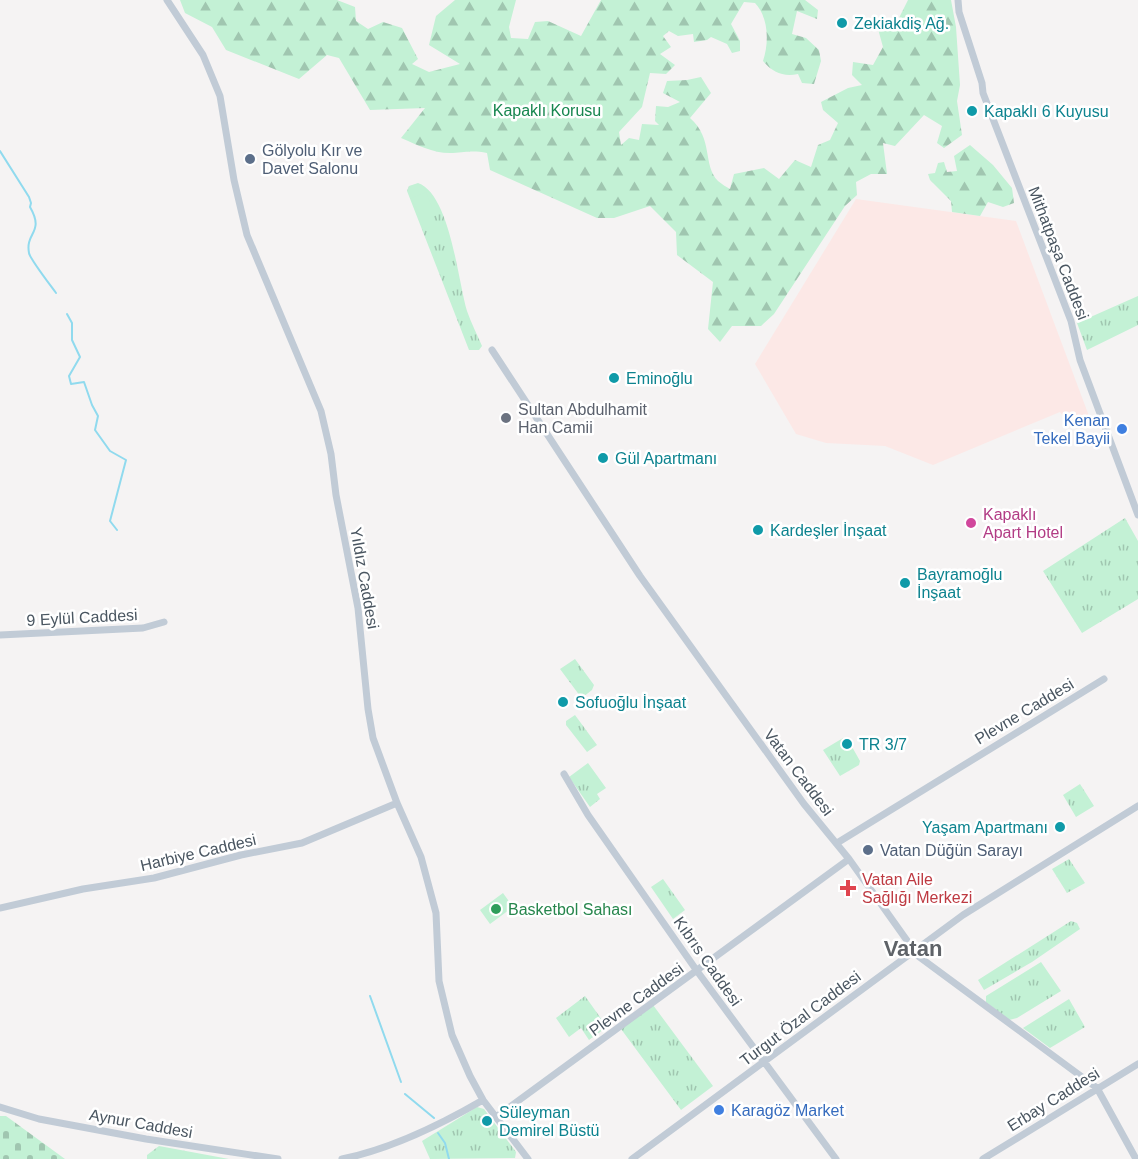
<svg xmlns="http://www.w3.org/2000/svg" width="1138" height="1159" font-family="Arial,sans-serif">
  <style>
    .medical { fill: #fce8e6 }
    .grass { fill: url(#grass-tufts) }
    .forest { fill: url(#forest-firs) }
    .cemetery { fill: url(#cemetery-stones) }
    .pitch { fill: #c3f1d5 }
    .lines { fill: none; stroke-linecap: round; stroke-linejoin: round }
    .stream { stroke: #90daee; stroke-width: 2 }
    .secondary { stroke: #c1cbd6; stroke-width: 7 }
    .culture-dot { fill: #0f9aa8; stroke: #fff; stroke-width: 2 }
    .service-dot { fill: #5c6f8a; stroke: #fff; stroke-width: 2 }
    .worship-dot { fill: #6b7280; stroke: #fff; stroke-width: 2 }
    .shop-dot { fill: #3f7fe0; stroke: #fff; stroke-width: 2 }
    .hotel-dot { fill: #d1479c; stroke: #fff; stroke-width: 2 }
    .health-dot { fill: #e0444e; stroke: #fff; stroke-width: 2 }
    .leisure-dot { fill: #2e9e5b; stroke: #fff; stroke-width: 2 }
    .labels { text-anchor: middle; stroke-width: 5; stroke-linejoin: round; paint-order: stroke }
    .culture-label { font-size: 16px; fill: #0d838f; stroke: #fff; text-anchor: start }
    .park-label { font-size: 16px; fill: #17864f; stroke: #fff }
    .service-label { font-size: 16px; fill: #4e5e75; stroke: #fff; text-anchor: start }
    .street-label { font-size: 16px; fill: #4a5661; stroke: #fff }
    .worship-label { font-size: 16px; fill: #5b616d; stroke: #fff; text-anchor: start }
    .shop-label { font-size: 16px; fill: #366cbe; stroke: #fff; text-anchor: end }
    .hotel-label { font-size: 16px; fill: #b23c85; stroke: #fff; text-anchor: start }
    .health-label { font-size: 16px; fill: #be3a42; stroke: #fff; text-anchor: start }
    .leisure-label { font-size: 16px; fill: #27864d; stroke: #fff; text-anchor: start }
    .district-label { font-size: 22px; font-weight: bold; fill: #5f6368; stroke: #fff }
  </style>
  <defs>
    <pattern id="grass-tufts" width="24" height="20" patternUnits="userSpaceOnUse" patternTransform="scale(1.5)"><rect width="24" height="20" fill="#c3f1d5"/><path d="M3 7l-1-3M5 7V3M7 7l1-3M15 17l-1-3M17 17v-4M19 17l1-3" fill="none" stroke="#a0c6b0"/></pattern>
    <pattern id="forest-firs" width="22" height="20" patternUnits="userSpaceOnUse" patternTransform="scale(1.5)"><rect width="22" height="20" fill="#c3f1d5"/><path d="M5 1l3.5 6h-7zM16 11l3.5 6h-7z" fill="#a0c6b0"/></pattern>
    <pattern id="cemetery-stones" width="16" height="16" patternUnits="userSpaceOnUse" patternTransform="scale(1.5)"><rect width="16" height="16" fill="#c3f1d5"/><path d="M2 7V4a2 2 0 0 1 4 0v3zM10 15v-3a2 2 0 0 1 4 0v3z" fill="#a0c6b0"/></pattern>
  </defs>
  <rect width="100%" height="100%" fill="#f5f3f3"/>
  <path class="medical" d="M856,199l160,22 73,195 -19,9 -10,-13 -127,53 -48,-19 -59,-3 -30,-9 -41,-70z"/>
  <path class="grass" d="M418,183c32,11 40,98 49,128 4,12 10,23 15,35l-3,4h-10l-62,-159 2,-5z
    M1138,296v29l-51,25 -10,-27z
    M1125,518l13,23v58l-56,34 -39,-62z
    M575,659l19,26 -2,5 -9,7 -3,-1 -20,-27z
    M575,715l22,30 -10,7 -21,-27v-4z
    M843,738h4l13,23 -1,4 -19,11 -17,-26z
    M588,763l18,25 -9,6 3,5 -10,8 -21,-30z
    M1080,784l14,22 -18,11 -13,-22z
    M1069,859l16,24 -18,10 -15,-24z
    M663,879l22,31 -12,9 -22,-32z
    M1071,921l6,2 3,6 -48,33 -48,28 -6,-10z
    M1041,962l20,29 -44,27 -8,2 -23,-18v-6z
    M585,996l22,31 -18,13 -8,-12 -12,9 -13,-19z
    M1069,999l16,28 -35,21 -27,-20z
    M653,1005l60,81 -32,24 -60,-81z
    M477,1107l7,2 32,43 -1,6 -85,1 -8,-18z
    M159,1146l70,13h-82v-4z"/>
  <path class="forest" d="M180,0h157l18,7 1,14 12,8 15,-7 19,6 16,31 -6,5 17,8 31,-8 -31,-19 7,-29 19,-16h61l-7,27 2,11 17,1 7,-17 13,-1 33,15 20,-36h204l13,10 -1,9 -20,-8 -5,23 14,4 13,12 2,11 -7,23 -12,-1 -4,-9c-14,3 -25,-1 -35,-13 6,-18 6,-43 -8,-58l-11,-1 -13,22 9,17v10l-8,2 -5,-9 -16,-7 -4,3 -13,2 -1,-8 -15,2 -9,-5 -6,5 8,11 -11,7 15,11 -9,9 -16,-1 -8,34 -23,25 2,13 8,-7 10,2 3,-16 17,1 -4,-4 1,-15 12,1 12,-5 -17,-9 4,-12 20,-1 14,-3 10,16 -21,25c24,21 12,47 28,63 4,3 8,6 12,8l4,-15 30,-6 15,11 16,-19 16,7 7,-22 12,-5 8,-17 -15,-13 -2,-8 27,-14 14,-3 -10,-10 1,-13 20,3 10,-18 -5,-18 21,-11 9,-18h43l5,27 4,58 -3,16 5,34 -18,13 -7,-5 5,-17 -18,-11 -29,31 -12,-3 4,31h-16l-15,8 1,13 -12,11 -71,108 -13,12h-29l-12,16 -12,-13 5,-47 -36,-27 -1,-23 -26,-26 -36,12h-17l-107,-48 -3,-17c-14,-3 -20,-1 -34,0 -19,1 -35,-8 -52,-15l24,-30 -55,2 -31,-52 -12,-3 -28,24 -73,-29 -14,-23 -27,-14z
    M970,145l23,20 19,23 2,15 -11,4 -15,-5 -8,14 -28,-4 -1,-11 -21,-21 -2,-6 7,-1 3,-10 6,-1 3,10 10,-1 -3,-15z"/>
  <path class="cemetery" d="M0,1116h6l59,43h-65z"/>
  <path class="pitch" d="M426,192l6,15 -13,6 -8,-15z
    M503,893l10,14 -23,17 -10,-14z"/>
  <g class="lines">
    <path class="stream" d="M0,151l29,46 2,6 -1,4c15,26 -5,25 -1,46 1,6 22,33 27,40
      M67,314l5,9v17l8,17 -11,19 2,8 13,-2 8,23 6,11 -3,14 15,21 16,9 -16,61 7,9
      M370,996l31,86
      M405,1094l29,24
      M438,1133l7,10 4,16"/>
    <path class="secondary" d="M167,0l36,55 17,41 14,84 13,55 74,176 10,43 5,41 22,113 10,101 5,29 24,65 24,54 15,56 3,68 13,54 18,41 13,24 45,59
      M958,0l1,12 23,71 1,10 88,228 9,39 58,155
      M492,350l148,226 164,228 45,55 69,97 179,132 39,71
      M0,635l143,-7 21,-6
      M564,774l24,41 109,156 139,188
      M837,843l267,-164
      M0,908l83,-19 71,-11 87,-23 61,-12 95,-40
      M0,1107l39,12 107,20 132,20
      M496,1117l353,-258
      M342,1159c49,-10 98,-34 141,-59
      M632,1159l331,-244 175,-109
      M983,1159l155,-95"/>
  </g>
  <g class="culture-dot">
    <circle cx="842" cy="23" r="6"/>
    <circle cx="972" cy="111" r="6"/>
    <circle cx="614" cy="378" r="6"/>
    <circle cx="603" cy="458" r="6"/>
    <circle cx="758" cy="530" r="6"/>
    <circle cx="905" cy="583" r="6"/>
    <circle cx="563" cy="702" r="6"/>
    <circle cx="847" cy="744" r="6"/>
    <circle cx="1060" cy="827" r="6"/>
    <circle cx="487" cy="1121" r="6"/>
  </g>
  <g class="service-dot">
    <circle cx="250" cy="159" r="6"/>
    <circle cx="868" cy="850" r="6"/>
  </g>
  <circle class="worship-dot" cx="506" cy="418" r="6"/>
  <g class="shop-dot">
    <circle cx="1122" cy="429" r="6"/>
    <circle cx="719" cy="1110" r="6"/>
  </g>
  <circle class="hotel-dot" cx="971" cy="523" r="6"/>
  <path class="health-dot" d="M845 879h6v6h6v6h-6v6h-6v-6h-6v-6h6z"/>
  <circle class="leisure-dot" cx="496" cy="909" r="6"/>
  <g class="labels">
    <g class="culture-label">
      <text x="854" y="29">Zekiakdiş Ağ.</text>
      <text x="984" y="117">Kapaklı 6 Kuyusu</text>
      <text x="626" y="384">Eminoğlu</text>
      <text x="615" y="464">Gül Apartmanı</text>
      <text x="770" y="536">Kardeşler İnşaat</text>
      <text x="917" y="580">Bayramoğlu<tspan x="917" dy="18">İnşaat</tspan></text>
      <text x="575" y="708">Sofuoğlu İnşaat</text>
      <text x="859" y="750">TR 3/7</text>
      <text x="1048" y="833" text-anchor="end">Yaşam Apartmanı</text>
      <text x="499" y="1118">Süleyman<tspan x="499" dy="18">Demirel Büstü</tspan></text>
    </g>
    <g class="park-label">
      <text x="547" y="116">Kapaklı Korusu</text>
    </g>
    <g class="service-label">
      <text x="262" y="156">Gölyolu Kır ve<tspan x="262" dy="18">Davet Salonu</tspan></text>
      <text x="880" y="856">Vatan Düğün Sarayı</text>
    </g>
    <g class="street-label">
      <text transform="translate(1059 253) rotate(69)" y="6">Mithatpaşa Caddesi</text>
      <text transform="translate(365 578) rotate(80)" y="6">Yıldız Caddesi</text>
      <text transform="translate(82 617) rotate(-3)" y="6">9 Eylül Caddesi</text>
      <text transform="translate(1024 711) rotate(-31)" y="6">Plevne Caddesi</text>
      <text transform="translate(799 772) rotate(53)" y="6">Vatan Caddesi</text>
      <text transform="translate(198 852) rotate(-13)" y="6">Harbiye Caddesi</text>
      <text transform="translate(708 961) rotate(55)" y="6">Kıbrıs Caddesi</text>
      <text transform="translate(636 999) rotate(-36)" y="6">Plevne Caddesi</text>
      <text transform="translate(800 1018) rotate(-37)" y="6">Turgut Özal Caddesi</text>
      <text transform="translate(1053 1099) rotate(-32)" y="6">Erbay Caddesi</text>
      <text transform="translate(141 1123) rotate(10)" y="6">Aynur Caddesi</text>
    </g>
    <g class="worship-label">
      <text x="518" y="415">Sultan Abdulhamit<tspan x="518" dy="18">Han Camii</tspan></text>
    </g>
    <g class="shop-label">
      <text x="1110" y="426">Kenan<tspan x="1110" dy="18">Tekel Bayii</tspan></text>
      <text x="731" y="1116" text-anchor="start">Karagöz Market</text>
    </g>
    <g class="hotel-label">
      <text x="983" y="520">Kapaklı<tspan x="983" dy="18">Apart Hotel</tspan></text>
    </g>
    <g class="health-label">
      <text x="862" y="885">Vatan Aile<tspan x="862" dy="18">Sağlığı Merkezi</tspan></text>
    </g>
    <g class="leisure-label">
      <text x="508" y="915">Basketbol Sahası</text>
    </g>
    <g class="district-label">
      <text x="913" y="956">Vatan</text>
    </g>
  </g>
</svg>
